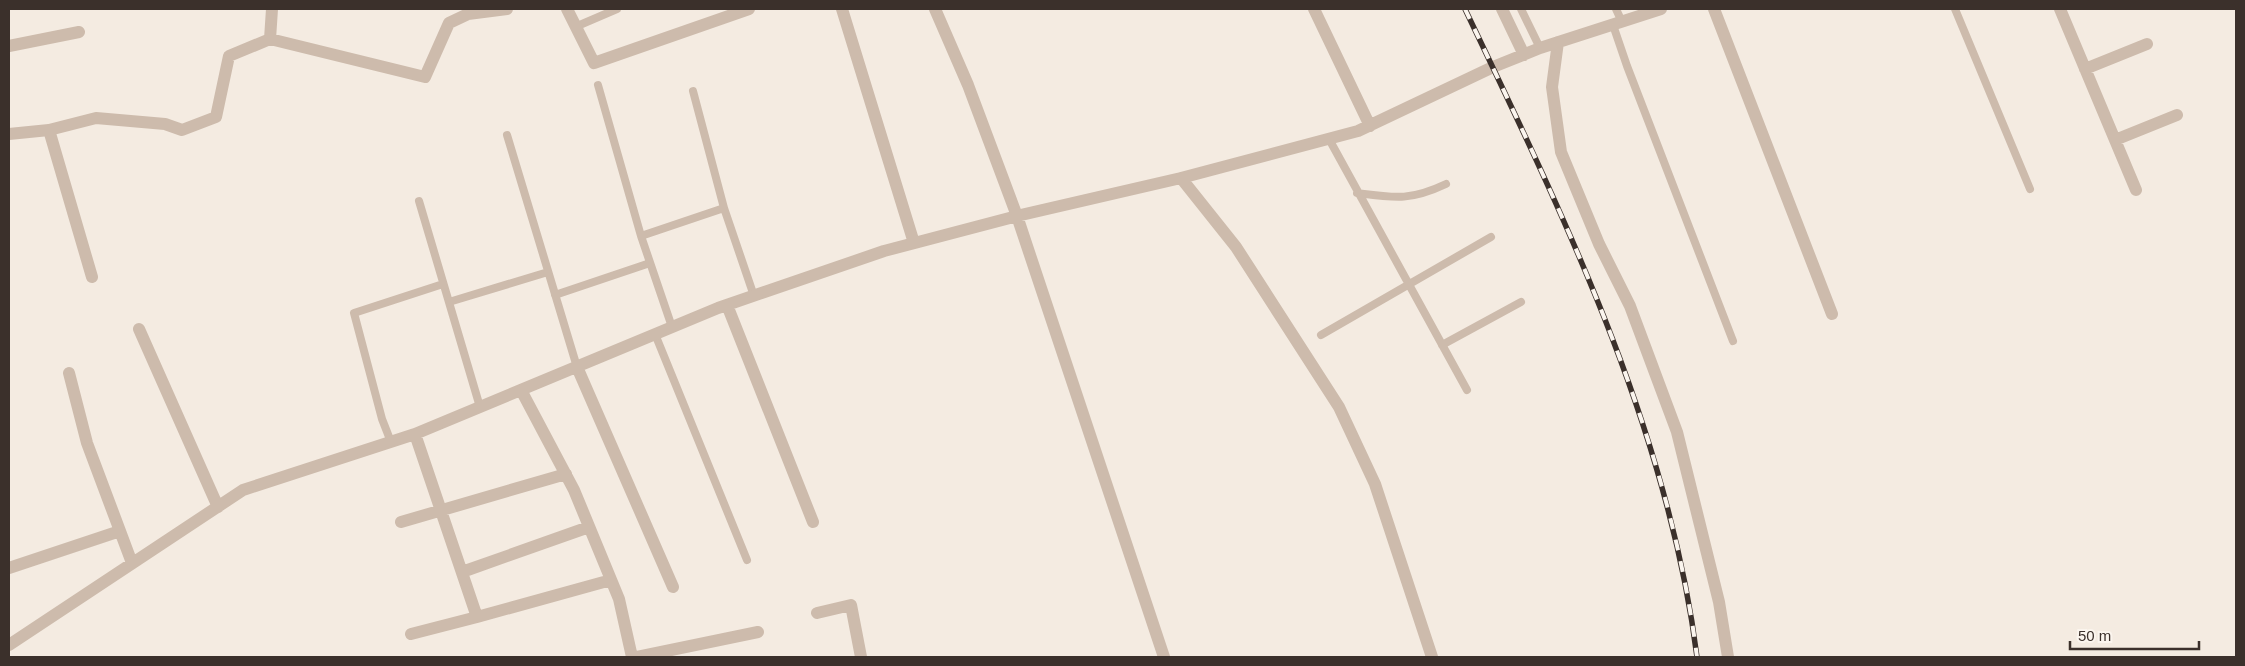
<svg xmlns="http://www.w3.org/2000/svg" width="2245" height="666" font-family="Helvetica,sans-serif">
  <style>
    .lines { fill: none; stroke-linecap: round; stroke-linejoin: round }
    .lane { stroke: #cdbbac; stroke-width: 8 }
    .street { stroke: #cdbbac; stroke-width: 12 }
    .rail-casing { stroke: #3b302b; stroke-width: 5.5 }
    .rail { stroke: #fbf5ee; stroke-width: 4; stroke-dasharray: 11; stroke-linecap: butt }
  </style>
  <rect width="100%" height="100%" fill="#f4ebe1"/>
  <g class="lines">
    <path class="lane" d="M1521,9l19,39
      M1616,9l6,13
      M1955,9l75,180
      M1613,25l14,41 106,275
      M575,27l42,-18
      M598,85l43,151 31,91
      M507,135l70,232
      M1329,139l138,251
      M1357,193c38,5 53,8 89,-9
      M419,201l61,206
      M724,208l30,88
      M641,236l83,-28 -31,-117
      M555,295l95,-32
      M449,302l99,-30
      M655,334l92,226
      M1321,335l170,-98
      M1442,345l79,-43
      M391,442l-9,-23 -28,-106 89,-29"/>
    <path class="street" d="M567,9l27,54 155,-54
      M842,9l72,234
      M935,9l33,76 49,131 147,441
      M1314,9l56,117
      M1502,9l22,46
      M1714,9l118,305
      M2060,9l76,181
      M270,39l2,-30
      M1558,42l-6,45 9,65 38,92 31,62 47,126 42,170 9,55
      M9,46l70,-14
      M2085,69l62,-25
      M49,130l43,147
      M9,134l40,-4 47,-12 69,6 17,6 34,-13 13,-61 41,-17 155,38 24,-54 19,-9 39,-5
      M2115,140l62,-25
      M1181,178l55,69 103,160 36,77 57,173
      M727,305l86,217
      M139,329l79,178
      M577,367l96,220
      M69,373l18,70 45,120
      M521,390l53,100 45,109 13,58
      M415,434l62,183 134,-37
      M401,522l165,-48
      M9,568l111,-37
      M462,572l127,-45
      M817,613l34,-8 10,52
      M411,634l66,-17
      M9,645l234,-155 172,-56 303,-126 166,-57 133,-35 164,-38 177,-47 135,-64 47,-19 121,-39
      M637,657l121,-25"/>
    <defs>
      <path id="rail" d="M1465,9c98,206 203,419 232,648"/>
    </defs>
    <use href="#rail" class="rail-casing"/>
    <use href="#rail" class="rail"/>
  </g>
  <rect width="2245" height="666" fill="none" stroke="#3b302b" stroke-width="20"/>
  <path d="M2070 641v8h129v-8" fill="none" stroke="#3b302b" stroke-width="2.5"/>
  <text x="2078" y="641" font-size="15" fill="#3b302b" stroke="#fbf5ee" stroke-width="4" paint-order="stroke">50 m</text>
</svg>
